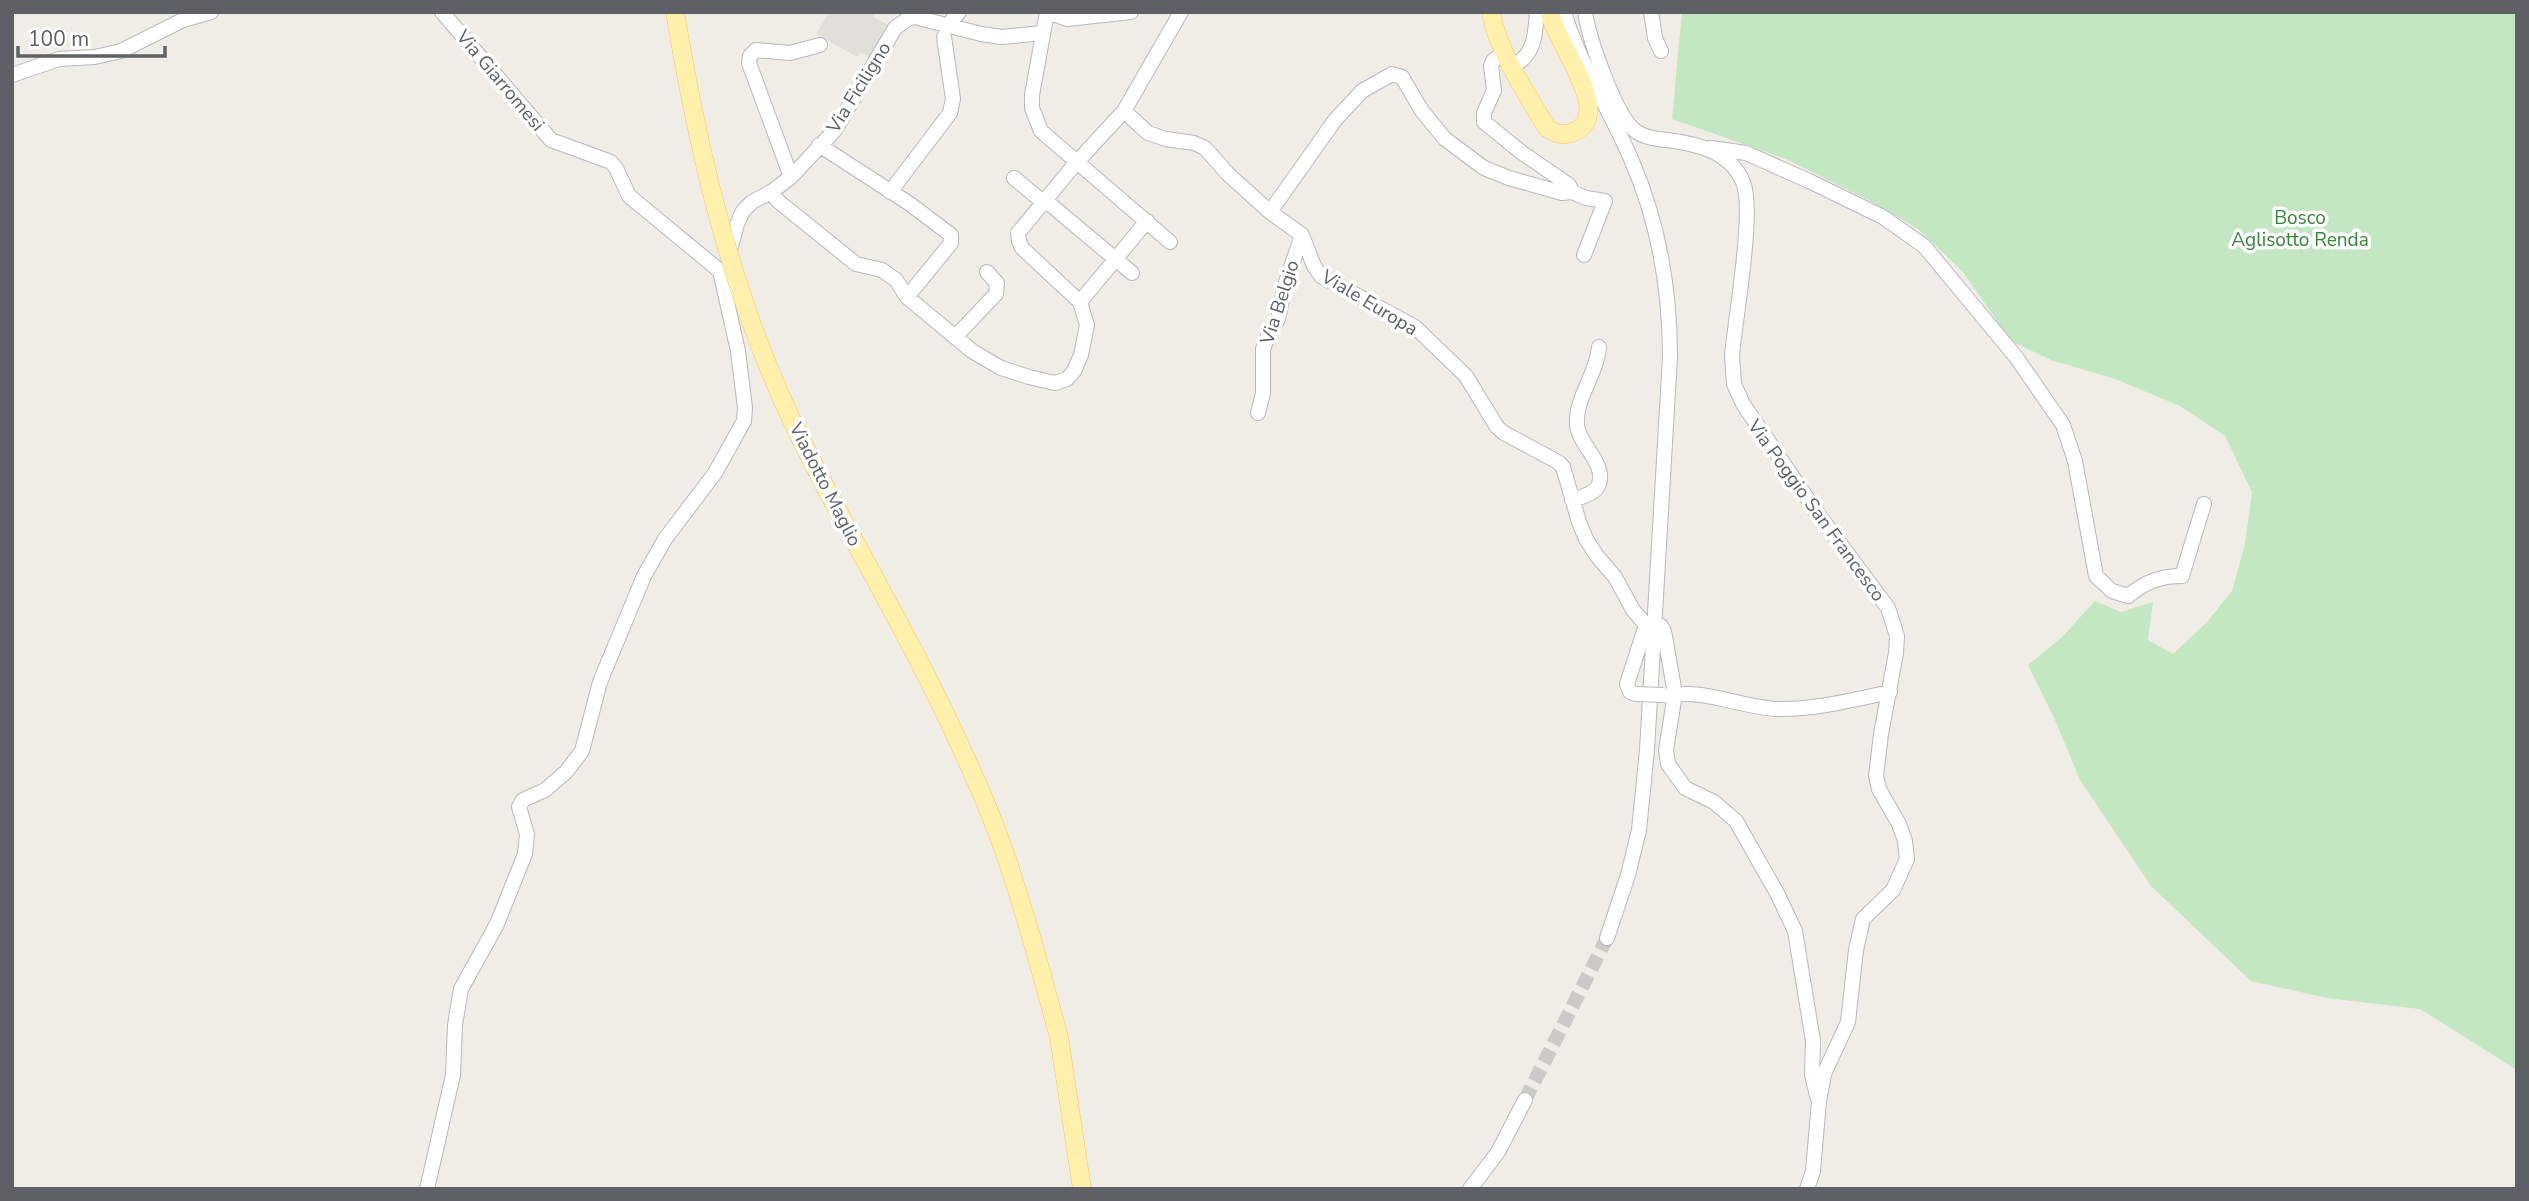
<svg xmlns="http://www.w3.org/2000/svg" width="2529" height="1201" font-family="'Nunito Sans',sans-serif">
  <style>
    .industrial { fill: #e1dfda }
    .green { fill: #c2e7c2 }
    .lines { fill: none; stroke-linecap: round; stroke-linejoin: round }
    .minor-tunnel { stroke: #cbcac6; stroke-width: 14; stroke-dasharray: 14 7; stroke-linecap: butt }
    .minor-casing { stroke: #b6b8bc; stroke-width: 16 }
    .major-casing { stroke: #f2c75c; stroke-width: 19 }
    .minor { stroke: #fff; stroke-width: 14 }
    .major { stroke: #fff1ab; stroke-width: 18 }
    .minor-bridge-casing { stroke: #b6b8bc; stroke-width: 16; stroke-linecap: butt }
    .major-bridge-casing { stroke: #f2c75c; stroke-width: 19; stroke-linecap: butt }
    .minor-bridge { stroke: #fff; stroke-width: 14 }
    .major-bridge { stroke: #fff1ab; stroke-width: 18 }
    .labels { text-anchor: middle; stroke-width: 7; stroke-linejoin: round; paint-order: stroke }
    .street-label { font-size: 19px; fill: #5d6166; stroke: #fff }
    .park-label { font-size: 19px; fill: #358638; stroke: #fff }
  </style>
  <rect width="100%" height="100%" fill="#f0ede6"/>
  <path class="industrial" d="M829,12h45l-1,5 16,8 -18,33 -11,-6 -3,5 -41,-23z"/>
  <path class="green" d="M1682,12h835v1058l-97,-61 -93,-11 -76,-17 -100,-95 -71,-106 -25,-60 -27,-55 34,-28 33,-36 26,11 32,-10 -5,38 25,14 34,-32 25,-31 13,-47 7,-52 -27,-56 -45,-30 -65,-27 -64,-19 -40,-19 -48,-69 -45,-43 -48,-28 -84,-42 -114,-40z"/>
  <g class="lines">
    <path class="minor-tunnel" d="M1525,1100l82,-162"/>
    <defs>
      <path id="minor" d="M442,12l109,128 60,22 5,6 13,28 91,75
        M1047,12l-15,83v13l9,23 129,111
        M1048,12l19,7 64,-7
        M1564,12c15,51 46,98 67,147 28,64 39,128 39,198l-23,393 -8,80 -11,45 -21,63
        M1585,12c4,26 31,107 52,120 9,6 20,7 31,8 29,4 62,11 75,42 12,29 -8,137 -11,174l2,28 9,20 75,110 70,94 9,28 -1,17 -15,81 -5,42 3,13 20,35 6,17 2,18 -14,31 -30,29 -7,31 -8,72 -24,52 -5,27 -6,70 -6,18
        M1651,12l4,26 6,13
        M948,25l11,-13
        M1505,51l-12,10 -2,5 3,24 -10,23v9l37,30 48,33 3,7
        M1513,66c22,-12 22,-30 24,-54
        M12,75l47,-16 36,-2 26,-6 62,-31 28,-8
        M1124,111l24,22 18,6 28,4 11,5 23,26 42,38 32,23 12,31 7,10 94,51 51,49 31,51 7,6 54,29 5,5 16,55 7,17 11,17 18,21 18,33 13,15 15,1 3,5 11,63 -9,56 2,14 17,24 29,14 22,19 42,74 17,36 18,110 -1,34 5,21
        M819,145l91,59 41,31v8l-44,54
        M1711,148l35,5 63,28 74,36 41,29 92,111 47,68 12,36 21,115 16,15 16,5c17,-14 32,-20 54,-20l22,-72
        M791,177l-42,-114 1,-7 6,-6 34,3 30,-8
        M1014,178l29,24
        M771,192l7,9 78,63 26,6 14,10 11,17 65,54 29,17 28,9 26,6 12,-4 7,-8 7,-16 6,-30 -7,-23 -58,-54 -3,-7 -1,-8 58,-70 48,-52 57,-99
        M890,192l60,-79 3,-14 -9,-62
        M1045,200l87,73
        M1270,212l65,-92 27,-29 30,-17 10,3 20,34 23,28 39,29 25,10 53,15 10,-1 14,6 19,3 -21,54
        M729,254l8,-30 6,-13 9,-9 19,-10 20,-15 44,-47 60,-102 14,-10 6,-1 66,17 21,3 40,-4
        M1080,302l67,-81
        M955,337l41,-43 1,-11 -10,-11
        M1258,413l5,-20v-44l7,-18 8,-12 7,-34 17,-50
        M1572,500c9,-3 24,-6 27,-16 7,-21 -20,-39 -22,-59 -2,-27 20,-51 22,-78
        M1636,694l-6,-2 -3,-8 19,-59
        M1668,696c35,-8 72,11 108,13 39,1 76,-9 114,-17
        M427,1189l26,-114 2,-50 6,-36 36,-65 28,-70 2,-20 -8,-27 4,-7 22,-10 21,-18 16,-21 18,-69 44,-106 21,-37 50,-66 29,-52 1,-13 -7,-57 -18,-80
        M1470,1189l28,-37 27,-52"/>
      <path id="major" d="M1491,12c7,41 35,79 55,115 7,6 15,9 25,6 48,-16 -18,-92 -21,-121
        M1031,936l28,101 23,152"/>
    </defs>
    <use href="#minor" class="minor-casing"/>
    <use href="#major" class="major-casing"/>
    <use href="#minor" class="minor"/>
    <use href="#major" class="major"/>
    <defs>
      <path id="minor-bridge" d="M1636,694l27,1"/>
      <path id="major-bridge" d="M675,12c22,132 52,264 107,387 46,101 105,196 154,296 23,47 46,95 64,145 12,31 21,64 31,96"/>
    </defs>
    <use href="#minor-bridge" class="minor-bridge-casing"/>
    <use href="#major-bridge" class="major-bridge-casing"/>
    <use href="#minor-bridge" class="minor-bridge"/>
    <use href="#major-bridge" class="major-bridge"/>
  </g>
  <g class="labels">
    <g class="street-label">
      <text transform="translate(501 80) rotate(50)" y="7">Via Giarromesi</text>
      <text transform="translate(858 87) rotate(-58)" y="7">Via Ficiligno</text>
      <text transform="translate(1279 302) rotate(-72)" y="7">Via Belgio</text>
      <text transform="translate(1370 302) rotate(31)" y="7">Viale Europa</text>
      <text transform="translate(826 484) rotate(63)" y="7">Viadotto Maglio</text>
      <text transform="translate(1817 510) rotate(54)" y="7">Via Poggio San Francesco</text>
    </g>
    <g class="park-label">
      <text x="2300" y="224">Bosco<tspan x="2300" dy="22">Aglisotto Renda</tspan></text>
    </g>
  </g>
  <rect width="2529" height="1201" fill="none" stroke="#5d6166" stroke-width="28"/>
  <path d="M18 46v10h147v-10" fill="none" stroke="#5d6166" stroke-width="3.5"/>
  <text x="28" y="46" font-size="21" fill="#5d6166" stroke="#ffffff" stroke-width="5" paint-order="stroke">100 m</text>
</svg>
